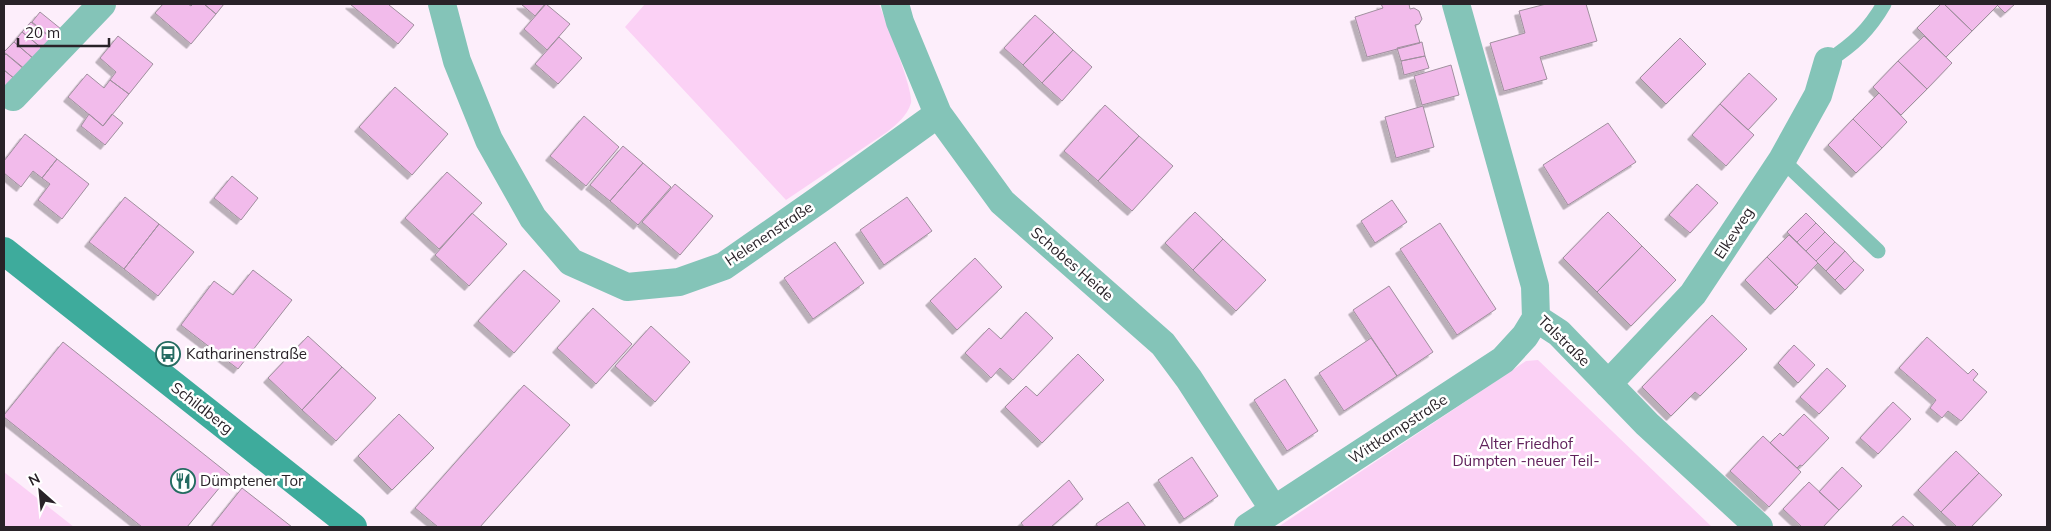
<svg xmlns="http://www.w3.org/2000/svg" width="2051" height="531" font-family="Mulish,sans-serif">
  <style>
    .green { fill: #fbd1f5 }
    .building { fill: #f2bbeb; stroke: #a08f9e; filter: url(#shadow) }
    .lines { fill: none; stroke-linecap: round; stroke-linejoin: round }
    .lane { stroke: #84c4b8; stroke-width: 15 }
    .street { stroke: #84c4b8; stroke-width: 28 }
    .secondary { stroke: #3eab9c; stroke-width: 28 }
    .labels { text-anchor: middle; stroke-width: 5; stroke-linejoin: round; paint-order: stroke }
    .street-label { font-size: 15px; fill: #292228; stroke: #fff }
    .poi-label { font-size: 15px; fill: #292228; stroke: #fff; text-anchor: start }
    .park-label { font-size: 15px; fill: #60215b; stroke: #fff }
  </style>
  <defs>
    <filter id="shadow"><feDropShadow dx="-4.5" dy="4.5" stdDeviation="0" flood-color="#0004"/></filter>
  </defs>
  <rect width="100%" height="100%" fill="#fdeefb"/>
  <path class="green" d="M645,4h234c6,16 35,86 32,99 -4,13 -14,21 -24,29l-101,68 -161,-173z
    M1538,360l174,167h-434l248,-166z
    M4,472l70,55h-70z"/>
  <path class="building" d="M163,4h25l3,2 2,-2h11l12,10 -25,30 -36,-31z
    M204,4h20l-8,10z
    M350,4h41l-2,1 25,20 -16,19z
    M521,4h24l-10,12z
    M546,4l24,20 -23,26 -23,-21z
    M1381,4h28l1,5 4,-1 5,3 3,8 -3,5 -4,1 5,18 -53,14 -12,-40 28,-9z
    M1546,4h40l11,37 -57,16 7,22 -43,12 -14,-48 35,-10 -6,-22z
    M1941,4h3l28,27 -26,26 -29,-29z
    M1944,4h52l2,1 -26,26z
    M1996,4h19l-10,9z
    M40,12l21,17 -8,10 -21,-17z
    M1035,15l19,17 -31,33 -19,-17z
    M31,22l21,17 -9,10 -21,-17z
    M22,32l21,17 -8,11 -21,-18z
    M1054,32l19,18 -31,33 -19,-18z
    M118,36l35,28 -24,30 -19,-14 6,-8 -16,-14z
    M1924,36l28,27 -25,26 -29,-28z
    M559,37l23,21 -24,26 -23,-20z
    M1680,38l26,26 -40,40 -26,-26z
    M14,42l20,17 -8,11 -22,-18z
    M1422,42l3,14 -24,5 -4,-13z
    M1073,50l19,17 -30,34 -20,-18z
    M6,54l19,16 -9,10 -12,-10v-14z
    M1425,56l4,12 -25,7 -3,-14z
    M1898,61l29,28 -26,26 -28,-28z
    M1451,65l8,30 -37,10 -8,-29z
    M4,70l12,10 -12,7z
    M1749,73l28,26 -29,31 -28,-26z
    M87,74l17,14 6,-8 19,14 -26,32 -35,-29z
    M395,87l53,47 -36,41 -53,-48z
    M1879,93l28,29 -25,26 -29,-29z
    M1720,104l34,31 -28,31 -34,-31z
    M1105,105l34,31 -41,45 -34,-30z
    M1423,106l11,41 -38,11 -11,-41z
    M89,114l14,12 9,-12 11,9 -18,22 -24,-19z
    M584,116l35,31 -33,39 -36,-30z
    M1853,119l29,29 -26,25 -28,-28z
    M1608,123l28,39 -68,43 -25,-40z
    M25,134l32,25 -15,19 -9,-7 -12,16 -17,-14v-12z
    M1139,136l34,30 -41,45 -34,-30z
    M623,146l20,17 -33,38 -20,-16z
    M57,159l32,25 -27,35 -24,-19 12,-16 -8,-6z
    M643,163l28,24 -33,38 -28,-24z
    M447,172l35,31 -43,46 -34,-31z
    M232,176l26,22 -17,22 -27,-22z
    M675,184l38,32 -33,39 -38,-33z
    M1697,184l21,19 -28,30 -21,-18z
    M125,197l34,27 -35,45 -35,-27z
    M907,197l25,34 -48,34 -24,-35z
    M1392,200l15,22 -32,21 -14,-22z
    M1195,212l28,27 -30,31 -28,-27z
    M1608,212l34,34 -45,46 -34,-34z
    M472,213l35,31 -38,42 -34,-31z
    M1806,213l10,10 -19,19 -10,-10z
    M1440,223l56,86 -39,26 -57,-86z
    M1816,223l9,9 -19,19 -9,-9z
    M159,224l35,28 -36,44 -34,-27z
    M1825,232l10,10 -19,19 -10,-10z
    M1789,235l29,28 -22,23 -29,-29z
    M1223,239l43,41 -30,31 -43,-41z
    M835,242l29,41 -51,36 -29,-41z
    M1835,242l10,9 -19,20 -10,-10z
    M1642,246l34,34 -45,46 -34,-34z
    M1845,251l9,10 -19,19 -9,-9z
    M1767,257l31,30 -23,23 -30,-30z
    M975,258l27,29 -45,43 -27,-29z
    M1854,261l10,9 -19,20 -10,-10z
    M253,270l39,30 -54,69 -57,-44 33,-44 19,14z
    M524,270l36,31 -46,52 -36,-32z
    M1389,286l44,66 -36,24 -44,-66z
    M593,308l39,36 -36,40 -39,-36z
    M1026,312l27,26 -40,42 -13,-12 -9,10 -26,-25 24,-25 12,11z
    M1712,315l35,34 -47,47 -5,-4 -24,24 -29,-29z
    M651,326l39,36 -35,40 -40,-36z
    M308,336l34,31 -40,43 -34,-32z
    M1927,337l41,37 5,-5 5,5 -5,6 14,12 -26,29 -13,-10 -6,7 -12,-10 6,-8 -37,-32z
    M1371,338l26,38 -53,35 -25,-38z
    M63,342l167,133 -43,52h-45l-138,-110v-2z
    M1794,345l21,20 -17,18 -20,-20z
    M1078,354l26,26 -62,63 -37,-36 21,-21 11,10z
    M342,367l34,31 -40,43 -34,-31z
    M1827,368l19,18 -27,28 -19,-17z
    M1285,379l33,52 -31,20 -33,-51z
    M524,385l46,40 -90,102h-42l-23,-19z
    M1893,402l18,17 -33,35 -18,-16z
    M399,414l35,34 -42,42 -34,-34z
    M1804,414l25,24 -27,28 -2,-1 -3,3 -27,-25 10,-10 3,3z
    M1763,436l38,36 -32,35 -39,-36z
    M1956,451l23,22 -38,39 -23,-22z
    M1192,457l26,39 -34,23 -26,-39z
    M1842,467l20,19 -23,24 -20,-18z
    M1979,473l23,22 -31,32h-14l-16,-15z
    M1069,480l14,19 -32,28h-27l-3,-4z
    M1809,482l30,28 -16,17h-21l-19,-18z
    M242,488l50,39h-81z
    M1128,502l18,25h-48l-2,-3z
    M1903,516l12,11h-24z"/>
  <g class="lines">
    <path class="lane" d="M1828,61c26,-17 41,-31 56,-57
      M1782,160l96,91"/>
    <path class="street" d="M442,4l15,57 32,79 44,78 38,44 56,25 52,-5 45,-16 96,-67 118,-85
      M895,4l5,18 38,92 64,88 161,142 26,35 85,131
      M1456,4l79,282 1,32
      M13,97l89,-93
      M1536,318l23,15 88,91 112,103
      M1608,384l85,-90 89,-134 36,-65 10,-34
      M1248,527l255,-167 22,-24 11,-18"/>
    <path class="secondary" d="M4,251l349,276"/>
  </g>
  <defs>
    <symbol id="bus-ring" viewBox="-11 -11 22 22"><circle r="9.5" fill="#fff" stroke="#246b61" stroke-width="1.5"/><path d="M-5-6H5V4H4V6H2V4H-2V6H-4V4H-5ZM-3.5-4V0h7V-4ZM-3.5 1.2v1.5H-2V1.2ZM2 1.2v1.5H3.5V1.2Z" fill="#246b61"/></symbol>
    <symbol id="restaurant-ring" viewBox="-11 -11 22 22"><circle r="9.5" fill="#fff" stroke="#246b61" stroke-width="1.5"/><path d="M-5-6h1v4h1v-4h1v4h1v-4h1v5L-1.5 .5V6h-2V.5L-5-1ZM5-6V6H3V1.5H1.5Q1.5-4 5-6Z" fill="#246b61"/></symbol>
  </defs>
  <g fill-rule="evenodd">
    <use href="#bus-ring" x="154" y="340" width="28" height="28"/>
    <use href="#restaurant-ring" x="169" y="467" width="28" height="28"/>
  </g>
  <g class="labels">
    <g class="street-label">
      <text transform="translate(1734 233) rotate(-57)" y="5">Elkeweg</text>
      <text transform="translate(769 234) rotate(-34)" y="5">Helenenstraße</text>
      <text transform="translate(1072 264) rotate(41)" y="5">Schobes Heide</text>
      <text transform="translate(1564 341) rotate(44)" y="5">Talstraße</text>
      <text transform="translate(202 408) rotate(38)" y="5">Schildberg</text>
      <text transform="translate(1398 429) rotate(-33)" y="5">Wittkampstraße</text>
    </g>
    <g class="poi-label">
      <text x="186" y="359">Katharinenstraße</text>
      <text x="200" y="486">Dümptener Tor</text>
    </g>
    <g class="park-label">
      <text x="1526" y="449">Alter Friedhof<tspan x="1526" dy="17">Dümpten -neuer Teil-</tspan></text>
    </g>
  </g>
  <rect width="2051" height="531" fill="none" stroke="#292228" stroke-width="10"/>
  <g transform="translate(40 491) rotate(333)" stroke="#ffffff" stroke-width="4" paint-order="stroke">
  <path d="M0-4L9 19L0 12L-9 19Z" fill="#292228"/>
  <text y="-8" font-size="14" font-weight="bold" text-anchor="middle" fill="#292228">N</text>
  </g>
  <path d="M18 38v8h91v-8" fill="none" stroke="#292228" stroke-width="2.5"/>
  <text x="25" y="38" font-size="15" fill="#292228" stroke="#ffffff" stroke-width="4" paint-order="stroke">20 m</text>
</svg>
